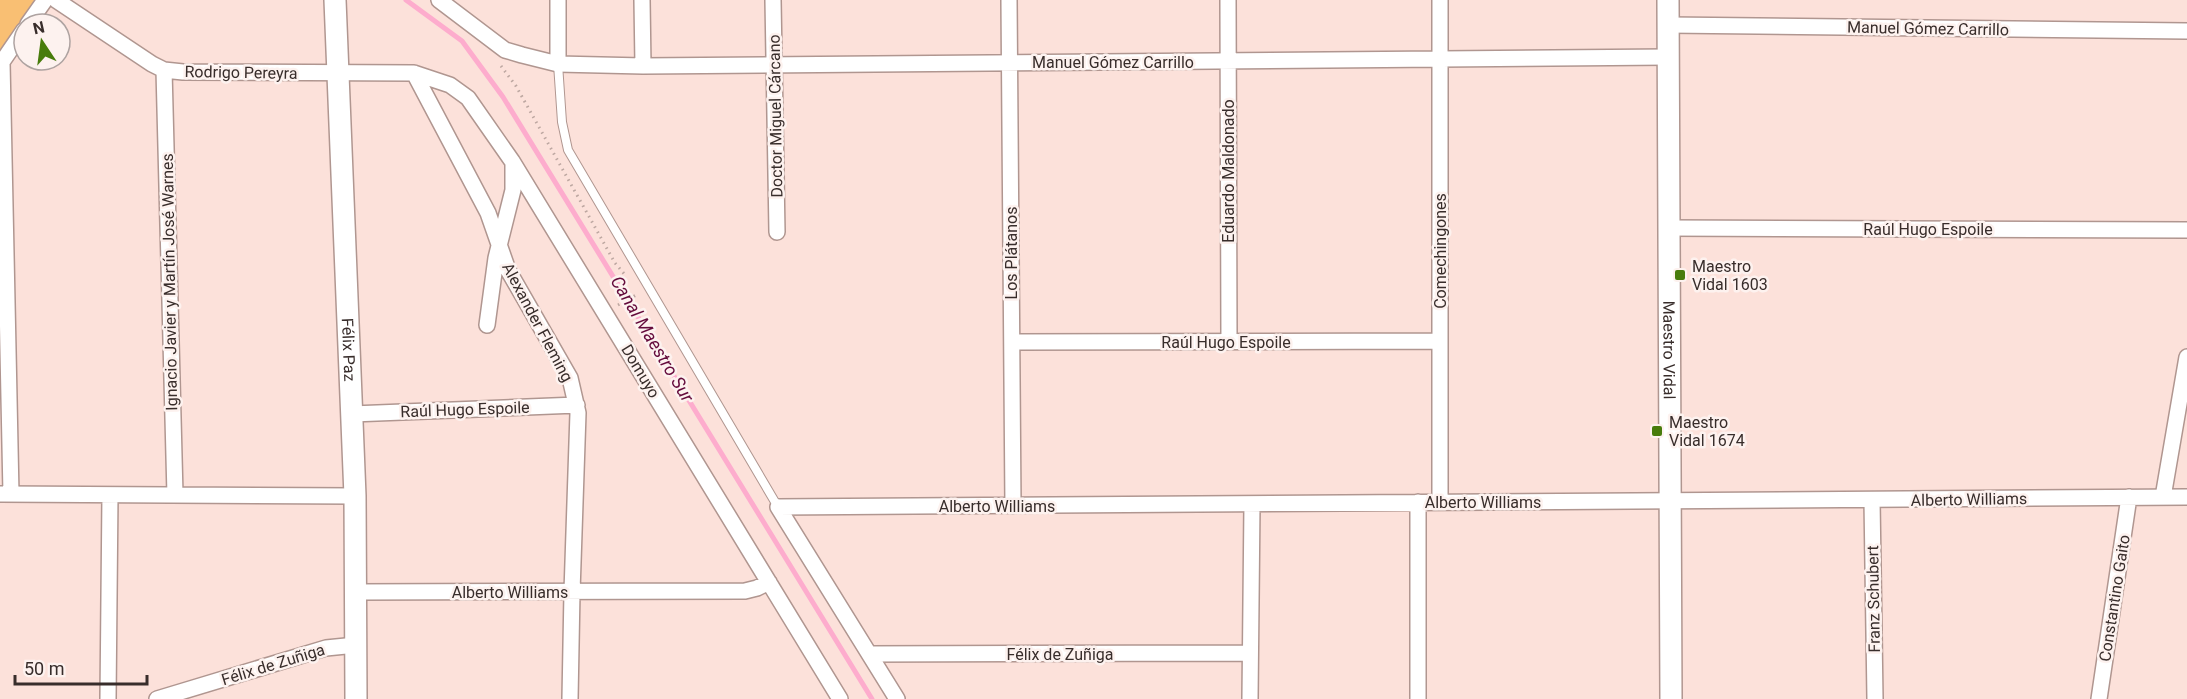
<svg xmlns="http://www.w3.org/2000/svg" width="2187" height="699" font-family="Roboto,sans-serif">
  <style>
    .green { fill: #f9bf73 }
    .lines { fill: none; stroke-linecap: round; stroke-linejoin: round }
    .stream { stroke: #fdaccd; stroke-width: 5 }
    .service-casing { stroke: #b09690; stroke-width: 10 }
    .minor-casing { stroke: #b09690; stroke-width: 18 }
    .secondary-casing { stroke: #b09690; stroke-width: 24 }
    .path { stroke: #bda7a1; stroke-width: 3; stroke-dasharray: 1.5 4.5; stroke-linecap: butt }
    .service { stroke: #fff; stroke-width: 8 }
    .minor { stroke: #fff; stroke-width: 15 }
    .secondary { stroke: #fff; stroke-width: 21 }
    .poi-dot { fill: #487c0c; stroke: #fdf2ef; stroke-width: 2 }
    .labels { text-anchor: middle; stroke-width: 5; stroke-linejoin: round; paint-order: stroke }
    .street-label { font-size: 16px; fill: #382d2b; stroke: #fdf2ef }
    .poi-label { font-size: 16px; fill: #382d2b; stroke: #fdf2ef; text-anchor: start }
    .water-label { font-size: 18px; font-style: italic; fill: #640b3c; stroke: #fdf2ef }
  </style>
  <rect width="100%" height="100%" fill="#fce1da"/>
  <path class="green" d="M0,0h37l-35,52 -2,-1z"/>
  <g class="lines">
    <path class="stream" d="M406,0l56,41 41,56 369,602"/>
    <defs>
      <path id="service" d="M558,64l4,58 6,28 210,357"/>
      <path id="minor" d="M56,0l96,64 12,6 19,2 231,1 36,12 18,13 44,63 328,538
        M439,0l66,50 17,5 36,9 85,2 1025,-9
        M558,0v64
        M642,0l1,66
        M773,0l4,232
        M1009,0l4,506
        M1228,0l1,342
        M1440,0v502
        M28,24l17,-24
        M1668,25l519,6
        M164,70l11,425
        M414,73l74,140 20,57 62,108 8,35 -6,179 -2,107
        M1669,228l518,2
        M487,325l9,-67 17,-68v-27
        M1012,342l427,-1
        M352,414l225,-9
        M0,494l355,2
        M11,494l-9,-432 22,-32
        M2163,497l24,-140
        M1872,500l3,199
        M778,507l1409,-10
        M778,507l119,192
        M357,592l388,-1 12,-3 12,-6
        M869,654l381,-1
        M108,699l2,-204
        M157,699l169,-51 30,-3
        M1250,699l2,-195
        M1418,699v-197
        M2099,699l30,-202"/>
      <g id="secondary">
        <path id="s1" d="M335,0l20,496 1,203"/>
        <path id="s2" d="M1668,0l3,699"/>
      </g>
    </defs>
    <use href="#service" class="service-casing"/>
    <use href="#minor" class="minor-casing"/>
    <use href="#secondary" class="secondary-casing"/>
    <path class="path" d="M501,66l15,20 99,177 11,13
      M618,305l20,-11"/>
    <use href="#service" class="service"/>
    <use href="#minor" class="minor"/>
    <use href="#secondary" class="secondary"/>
  </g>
  <g class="poi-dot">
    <rect x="1674" y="269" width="12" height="12" rx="3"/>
    <rect x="1651" y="425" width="12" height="12" rx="3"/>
  </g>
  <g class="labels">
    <g class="street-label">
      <text transform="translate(1928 28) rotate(1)" y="6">Manuel Gómez Carrillo</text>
      <text x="1113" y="68">Manuel Gómez Carrillo</text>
      <text transform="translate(241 72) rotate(1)" y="6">Rodrigo Pereyra</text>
      <text transform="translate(775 116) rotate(-91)" y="6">Doctor Miguel Cárcano</text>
      <text transform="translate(1228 171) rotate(-90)" y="6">Eduardo Maldonado</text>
      <text x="1928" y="235">Raúl Hugo Espoile</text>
      <text transform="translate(1440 251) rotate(-90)" y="6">Comechingones</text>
      <text transform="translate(1011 253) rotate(-90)" y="6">Los Plátanos</text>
      <text transform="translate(169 282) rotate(-91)" y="6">Ignacio Javier y Martín José Warnes</text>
      <text transform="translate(538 322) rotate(62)" y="6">Alexander Fleming</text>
      <text x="1226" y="348">Raúl Hugo Espoile</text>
      <text dy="6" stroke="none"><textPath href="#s1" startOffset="350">Félix Paz</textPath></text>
      <text dy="6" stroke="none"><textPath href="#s2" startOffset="350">Maestro Vidal</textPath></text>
      <text transform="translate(641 371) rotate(59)" y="6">Domuyo</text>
      <text transform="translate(465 409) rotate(-2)" y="6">Raúl Hugo Espoile</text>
      <text transform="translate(1969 499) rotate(-1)" y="6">Alberto Williams</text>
      <text x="1483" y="508">Alberto Williams</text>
      <text x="997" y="512">Alberto Williams</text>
      <text x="510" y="598">Alberto Williams</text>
      <text transform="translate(2114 598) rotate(-81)" y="6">Constantino Gaito</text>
      <text transform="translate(1873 599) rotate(-91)" y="6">Franz Schubert</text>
      <text x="1060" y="660">Félix de Zuñiga</text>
      <text transform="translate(273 664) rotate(-17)" y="6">Félix de Zuñiga</text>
    </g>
    <g class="poi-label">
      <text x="1692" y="272">Maestro<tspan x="1692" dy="18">Vidal 1603</tspan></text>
      <text x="1669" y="428">Maestro<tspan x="1669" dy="18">Vidal 1674</tspan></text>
    </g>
    <g class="water-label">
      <text transform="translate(652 339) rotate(59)" y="6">Canal Maestro Sur</text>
    </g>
  </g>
  <g transform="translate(42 42) rotate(347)"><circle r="28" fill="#fdf2ef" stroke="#aea3a1" stroke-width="1.5"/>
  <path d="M0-4.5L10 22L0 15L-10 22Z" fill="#487c0c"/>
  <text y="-9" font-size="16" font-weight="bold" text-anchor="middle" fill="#382d2b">N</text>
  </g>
  <path d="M15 675v9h132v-9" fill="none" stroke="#382d2b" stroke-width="3"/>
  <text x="24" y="675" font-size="18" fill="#382d2b" stroke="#fdf2ef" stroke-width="4.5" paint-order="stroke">50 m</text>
</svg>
